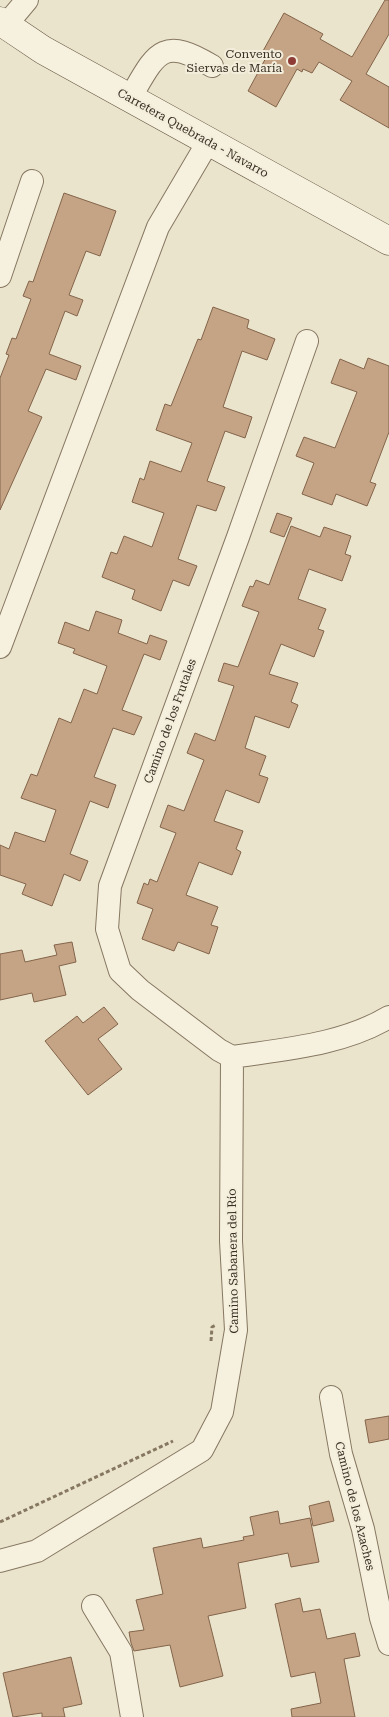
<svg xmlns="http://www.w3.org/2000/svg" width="389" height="1717" font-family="'Roboto Serif',serif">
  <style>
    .building { fill: #c5a486; stroke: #83644a }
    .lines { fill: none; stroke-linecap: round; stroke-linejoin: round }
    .street-casing { stroke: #867761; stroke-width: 24 }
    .secondary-casing { stroke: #685944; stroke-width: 29 }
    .path { stroke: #867761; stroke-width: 3; stroke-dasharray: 4 2.5; stroke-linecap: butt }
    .street { stroke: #f6f1de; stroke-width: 22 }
    .secondary { stroke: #f6f1de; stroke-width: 28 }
    .poi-dot { fill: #8f3c37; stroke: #f3eddb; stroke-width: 2 }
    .labels { text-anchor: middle; stroke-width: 4; stroke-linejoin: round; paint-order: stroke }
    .poi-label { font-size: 12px; fill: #392f23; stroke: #f3eddb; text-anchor: end }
    .street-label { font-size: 12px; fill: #392f23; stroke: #f3eddb }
  </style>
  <rect width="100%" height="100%" fill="#ebe4cc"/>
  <path class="building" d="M385,0h4v34l-23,40 23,13v41l-49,-28 12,-19 -33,-19 -7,11 -9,-4 -1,3 -5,-3 -21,38 -28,-16 20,-37 -5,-3 21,-38 39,21 -3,5 32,18z
    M64,193l52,18 -16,45 -14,-5 -17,44 14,5 -6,16 -12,-5 -16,43 32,12 -5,14 -30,-11 -18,42 14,6 -42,93v-132l9,-23 -3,-1 6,-16 4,1 15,-40 -8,-3 6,-15 4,1z
    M213,307l36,13 -2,8 28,11 -8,21 -25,-9 -19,56 29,10 -7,21 -20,-7 -18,50 18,6 -9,24 -19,-6 -19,54 19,7 -8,20 -16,-6 -12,31 -29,-12 3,-9 -33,-13 9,-25 6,2 7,-18 28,11 12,-34 -32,-11 8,-24 4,2 6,-19 31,11 11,-29 -36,-13 9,-26 6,2 27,-67 3,1z
    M368,358l21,8v66l-19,50 6,2 -9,22 -31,-12 -4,11 -30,-11 12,-31 -18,-7 8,-19 31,11 22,-56 -26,-9 9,-24 24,10z
    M277,513l15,5 -8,19 -14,-5z
    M291,526l29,11 4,-10 27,9 -6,18 6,2 -9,25 -33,-12 -11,30 28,10 -8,20 6,2 -10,26 -33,-13 -12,30 29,9 -7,19 7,3 -9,23 -34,-12 -10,32 21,8 -7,19 9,3 -9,25 -33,-13 -12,31 29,10 -7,18 5,3 -9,23 -33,-13 -13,33 32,12 -7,18 7,2 -9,27 -31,-12 -4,9 -32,-12 11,-30 -16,-6 7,-20 4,2 2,-6 7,3 19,-49 -16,-6 8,-22 16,6 20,-51 -17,-7 8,-20 20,8 19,-55 -16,-5 6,-18 14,4 21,-55 -17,-6 8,-20 3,1 3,-7 13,5z
    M96,611l26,9 -4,13 29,11 3,-9 17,6 -7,19 -16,-6 -22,56 20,7 -8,18 -21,-7 -19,49 22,8 -8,23 -18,-7 -20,53 18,7 -8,20 -16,-7 -12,32 -30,-12 4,-10 -26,-9v-30l9,4 6,-17 30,10 11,-32 -35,-12 10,-24 6,2 22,-58 12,5 13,-34 13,5 10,-28 -34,-13 2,-4 -17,-6 7,-21 24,9z
    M72,942l4,20 -17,4 7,29 -32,7 -2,-9 -32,7v-46l22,-4 3,12 32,-7 -3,-10z
    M104,1007l14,17 -20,15 24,30 -34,26 -43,-54 32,-25 6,7z
    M389,1416v23l-20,4 -4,-23z
    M329,1501l5,20 -21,5 -4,-20z
    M278,1511l2,13 30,-6 9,44 -28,5 -3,-14 -50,10 8,45 -38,8 15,60 -43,11 -10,-42 -36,6 -3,-8 -2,-11 15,-2 -8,-30 27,-6 -10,-46 48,-10 2,10 41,-8 -1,-3 11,-2 -4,-18z
    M300,1598l3,14 17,-3 7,30 28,-6 5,23 -16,3 11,58h-63l-1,-8 30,-6 -6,-31 -24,5 -16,-73z
    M71,1657l11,47 -19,4 2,9h-23v-4l-29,4 -10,-44z"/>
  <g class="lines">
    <defs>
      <path id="street" d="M6,25l21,-25
        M130,98c26,-44 31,-63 82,-32
        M0,276l32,-95
        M0,647l158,-420 50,-85
        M232,1057l-13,-7 -79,-60 -20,-19 -13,-42 3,-43 128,-349 69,-196
        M232,1057c53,-8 110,-12 157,-40
        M331,1397l10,57 22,75 18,89 8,26
        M0,1561l37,-10 165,-101 20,-38 14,-82 -5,-89 1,-184
        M93,1606l28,46 11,65"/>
      <path id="secondary" d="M0,21l43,29 346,191"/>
    </defs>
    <use href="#street" class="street-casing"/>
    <use href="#secondary" class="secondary-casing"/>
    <path class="path" d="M211,1341l1,-14 4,-2
      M0,1522l173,-81"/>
    <use href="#street" class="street"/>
    <use href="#secondary" class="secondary"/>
  </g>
  <circle class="poi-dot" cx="292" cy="61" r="5"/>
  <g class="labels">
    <g class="poi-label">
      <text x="282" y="58">Convento<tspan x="282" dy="14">Siervas de María</tspan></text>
    </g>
    <g class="street-label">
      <text transform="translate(193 133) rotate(29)" y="4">Carretera Quebrada - Navarro</text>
      <text transform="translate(170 721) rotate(-70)" y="4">Camino de los Frutales</text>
      <text transform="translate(233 1261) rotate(-91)" y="4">Camino Sabanera del Río</text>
      <text transform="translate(355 1506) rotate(76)" y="4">Camino de los Azaches</text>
    </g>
  </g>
</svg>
